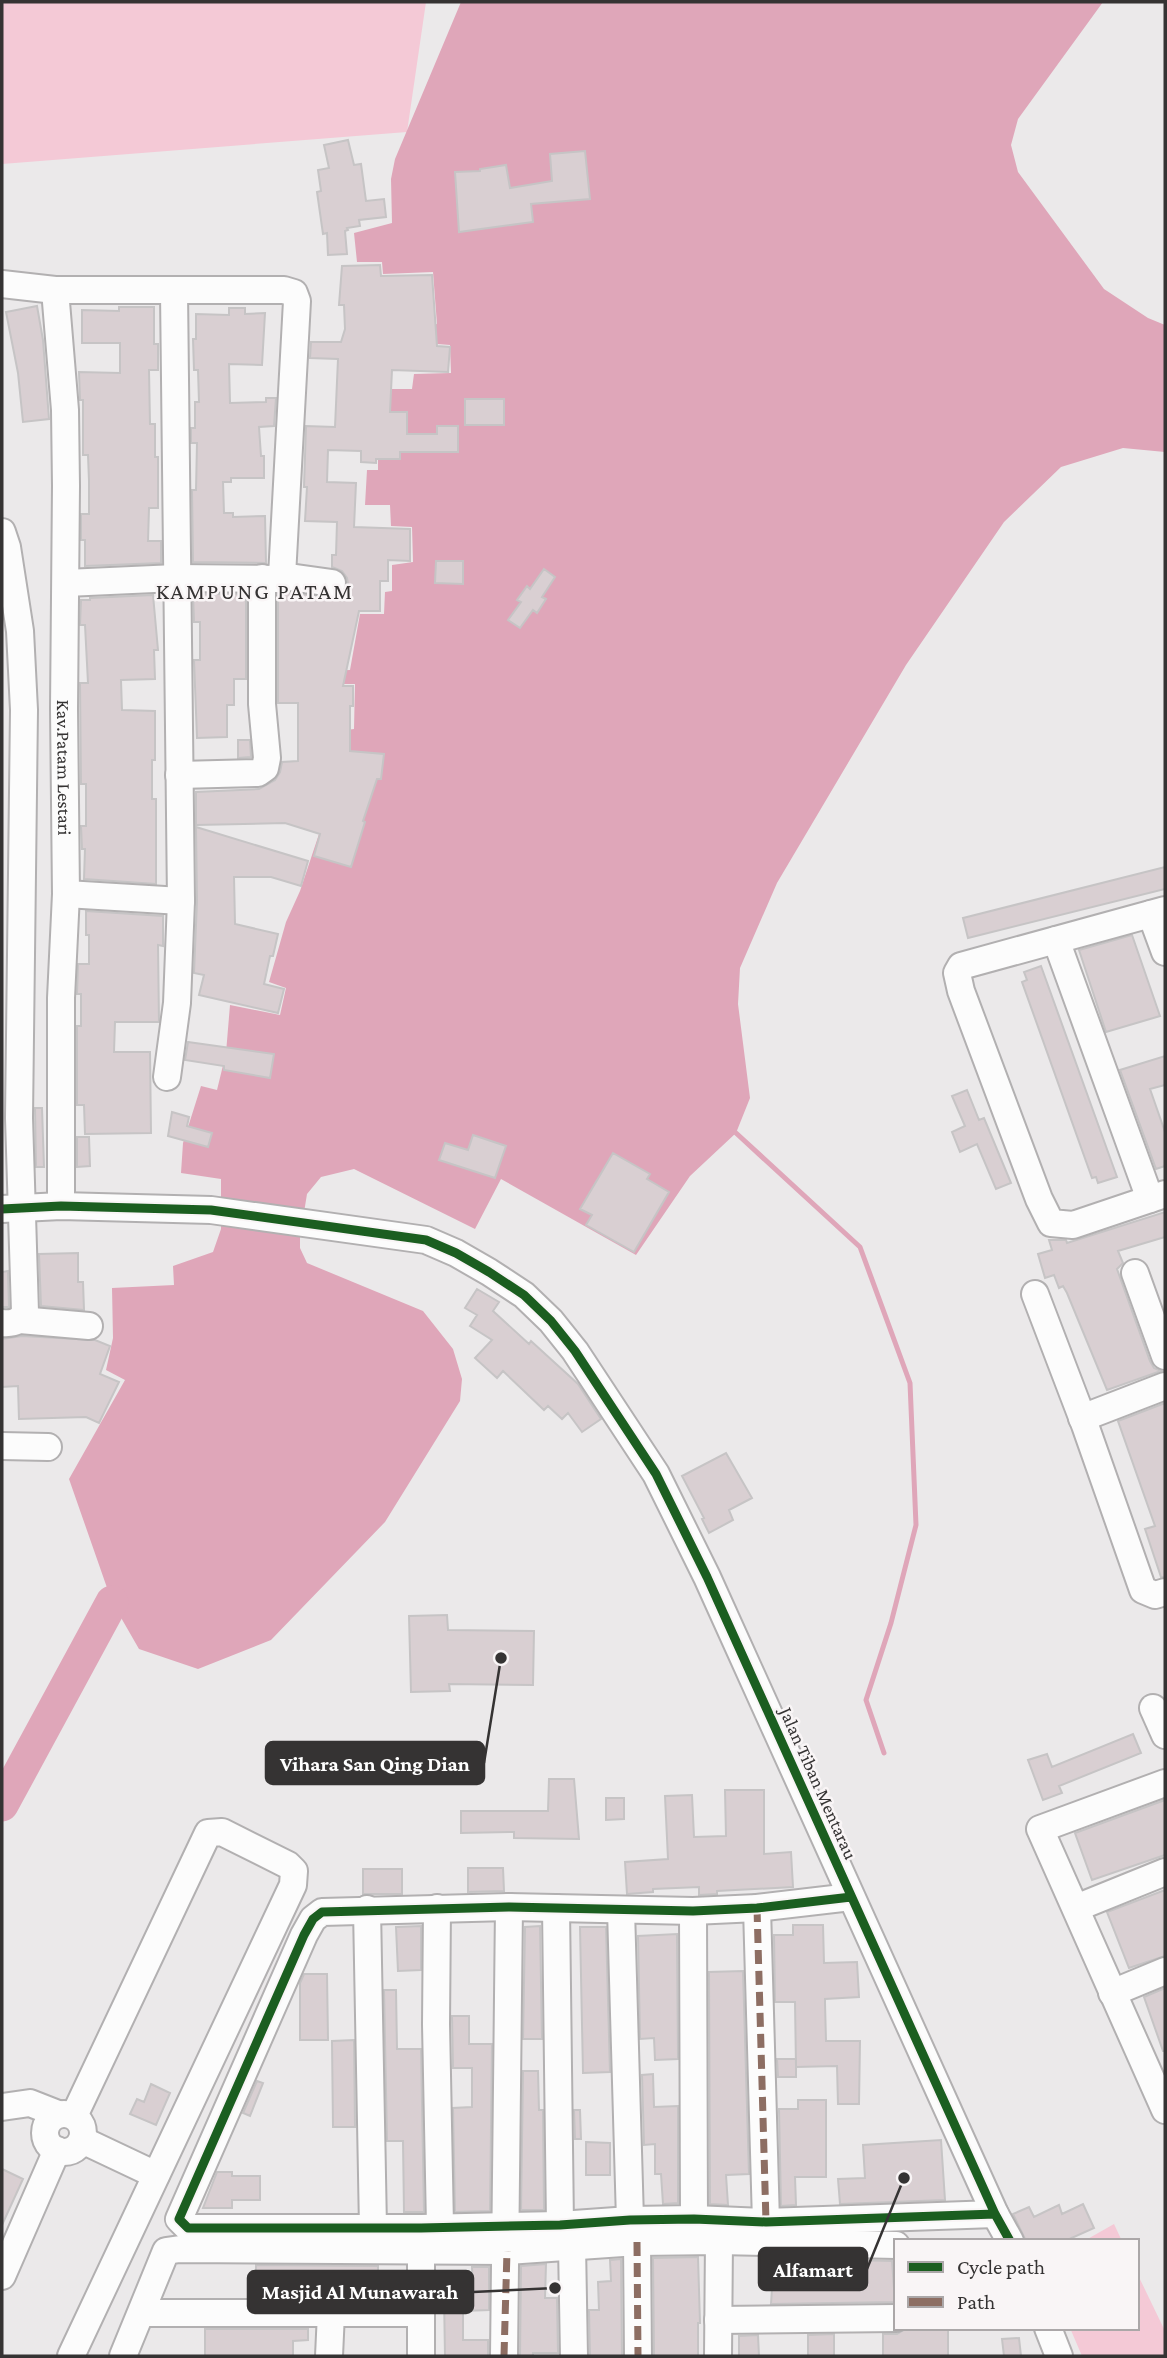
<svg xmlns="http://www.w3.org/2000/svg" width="1167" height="2358" font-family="'Crimson Pro',serif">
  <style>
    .green { fill: #f4c9d6 }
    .water { fill: #dfa6b9 }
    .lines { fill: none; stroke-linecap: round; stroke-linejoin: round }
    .stream { stroke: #dfa6b9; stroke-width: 5 }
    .river { stroke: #dfa6b9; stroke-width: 33 }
    .building { fill: #d9cfd2; stroke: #c6c4c5; stroke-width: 2 }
    .minor-casing { stroke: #b2b0b1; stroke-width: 30 }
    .minor { stroke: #fcfcfc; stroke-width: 26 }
    .quiet { stroke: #8d6e63; stroke-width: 7; stroke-dasharray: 14 7; stroke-linecap: butt }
    .cycleway-casing { stroke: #f9f5f6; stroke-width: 13 }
    .cycleway { stroke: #1b5e20; stroke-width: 9 }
    .labels { text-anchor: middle; stroke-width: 5; stroke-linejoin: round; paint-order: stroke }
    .street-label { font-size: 19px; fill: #353333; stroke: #f9f5f6 }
    .quarter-label { font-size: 23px; letter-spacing: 2px; fill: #353333; stroke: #f9f5f6 }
    .leader { fill: none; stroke: #353333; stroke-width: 2.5 }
    .callout-dot { fill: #353333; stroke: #f9f5f6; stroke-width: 2.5 }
    .callout { fill: #353333; stroke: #353333; stroke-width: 2.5 }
    .callout-label { font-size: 21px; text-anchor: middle; font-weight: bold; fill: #fff }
  </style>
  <rect width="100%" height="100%" fill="#ebe9ea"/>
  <path class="green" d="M2,2h424l-19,130 -405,32z
    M1114,2224l8,17h-38z
    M1137,2273l28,58v25h-83l-12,-28h67z"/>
  <path class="water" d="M461,2h642l-85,117 -7,26 7,27 86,117 44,29 17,7v127l-42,-4 -62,19 -57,55 -98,143 -129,218 -37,85 -2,36 12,94 -14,35 -46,43 -54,79 -135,-76 -26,50 -121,-60 -33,8 -14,17 -7,43v11l7,15 116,48 30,38 9,30 -2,22 -75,121 -114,118 -73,29 -59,-20 -27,-47 -43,-123 56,-99 -19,-10 7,-32 -1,-50 62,-3 -1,-19 40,-14 8,-23v-50l-40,-6 2,-30 18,-57 16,4 9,-37 4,-48 50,10 6,-27 -17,-6 17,-60 14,-31 27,-81 12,-79 15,-2 1,-45h-51l1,-13 45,-1 10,-56h24l1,-22 7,-1v-26l21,-3 -1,-35 -21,-1 -1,-21h-25l2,-35h11v-81h34l2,-15 37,-1 -1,-28 -25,-2 -2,-16 14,-3 -4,-52 -50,2 -1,-12h-25l-3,-29 38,-10 -1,-44 4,-20z"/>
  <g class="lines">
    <path class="stream" d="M736,1133l124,114 50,136 6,142 -25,98 -25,77 18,53"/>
    <path class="river" d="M2,1805l110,-203"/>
  </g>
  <path class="building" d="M348,140l6,25 7,-1 5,37 18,-2 2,18 -27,3 1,6 -13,2 1,2 -3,1 2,23 -19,1 -1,-22 -4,1 -6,-42 4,-1 -3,-21 11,-2 -5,-23z
    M585,151l5,48 -59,5 2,18 -74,10 -4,-60 25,-1v-2l26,-4 4,23 42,-7 -2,-27z
    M380,265l1,11 51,-1 5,71 13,1 -2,25 -56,-2 -2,42h17v22h30v-8h21v26h-58v7h-24v4l-15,-1v-11l-33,-1 -1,32 29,1 -2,44 56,2v32l-22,-1v21h-8v30h-21l-16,75h10v20h-3v45l34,3 -3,25h-4l-14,42 2,1 -14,45 -37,-11 6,-22 -35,-11 -89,2v-33l63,-3 16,-9 5,-8 2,-10 16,-1v-58h-20v-108l7,-3 52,6 8,-6 3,-8 -1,-6 -5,-7 -10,-4v-12h4l1,-33 -32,-1 2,-34h-3l2,-61 29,1 3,-68 -28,-1 1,-16h30l4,-13 -1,-24h-5l3,-39z
    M37,306l6,34 6,79 -26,3 -5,-49 -12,-61z
    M119,307h35v37h4v26h-9l1,54h5v33h3v51h-9l-1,33h13v22l-76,3v-26h-4v-26h8v-33l-1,-26h-5v-55h-3l-1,-28 41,1v-30h-38v-33l37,1z
    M229,308h16v6l20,-1 -3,52 -33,-1 1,39 36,-1v-4h10l-2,28 -15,1 2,29h3v22h-33v4h-8l1,31h9v4l32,-1 1,47 -73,-1 -1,-72h4l1,-47h-6v-15h4v-26h4l-1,-32h-4l-1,-31h3v-25l33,1z
    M465,399h39v26h-39z
    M436,561h27v23l-28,-1z
    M544,569l11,8 -13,20 4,2 -9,14 -4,-3 -13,18 -12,-8 13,-18 -4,-2 10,-14 3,3z
    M193,594h53v85h-12v26h-7v32l-30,1 -3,-78h6v-38h-6z
    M153,595l5,55h-4l1,29 -34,1 1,30 33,1v49h-3v39h4v85l-72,-5 1,-30h-3l-1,-23h5v-42h-5l-1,-101h8l-3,-58h-5l1,-25h9v-2z
    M238,740h12l1,17 -13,1z
    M196,827l112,34 -7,25 -30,-9h-37l1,47 43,10 -5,22h-3l-6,28 20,5 -6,24 -79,-18 5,-20 -10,-2 3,-72z
    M1165,867v22l-197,49 -5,-20z
    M86,911l77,5v30l-5,-1 1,77h-44l-1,30h36l1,81 -66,1 -1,-29h-7v-79h4v-32h-4l1,-30h11v-29h-3z
    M1132,935l28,81 -54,16 -27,-82z
    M1041,966l76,211 -19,6 -2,-6 -4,1 -70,-196 5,-2 -3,-8z
    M188,1042l86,12 -4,24 -46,-8v-4l-39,-6z
    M1165,1056v29l-15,4 15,43v34l-9,3 -36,-99z
    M967,1090l12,30 5,-2 27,65 -15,6 -19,-45 -17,8 -8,-20 13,-6 -13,-30z
    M35,1108h7l2,59h-8z
    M172,1112l17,5 -2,9 25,7 -4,14 -40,-11z
    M473,1135l33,11 -11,32 -56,-18 6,-17 23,7z
    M77,1137h12l1,29 -13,1z
    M613,1153l37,21 -3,5 22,13 -35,60 -48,-27 6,-10 -12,-6z
    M1165,1212v25l-47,14 5,12 -6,6 33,92 4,7 7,3 -54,19 -40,-97 -4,-7 -4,2 -5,-13 -9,3 -7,-24 14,-4 -3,-10h17l1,3z
    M78,1253v29h5l1,28 -43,-4 -2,-52z
    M8,1271l1,36h-7v-35z
    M477,1289l22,13 -6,9 36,33 2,-3 47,43 23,35 -19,13 -14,-19 -6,6 -14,-13 -4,4 -41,-39 -6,7 -22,-20 17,-18 -22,-14 7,-11 -12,-7z
    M22,1336l73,4 15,6 -10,28 19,8 -20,41 -13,-6 -67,2 -1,-33 -16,1v-48z
    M1165,1403v174h-4l-16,-48 10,-3 -37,-105z
    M726,1453l26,45 -23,12 4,10 -24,13 -7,-14 2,-1 -22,-42z
    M447,1615l1,15 86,1 -1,54 -84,-1 1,7 -39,1 -2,-76z
    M1133,1734l8,19 -82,33 3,7 -19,7 -15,-40 19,-6 5,13z
    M549,1779h25l5,60 -65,-1v-6l-53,1v-22h87z
    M725,1790h39v64l27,-2 2,35 -76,4v3l-18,1v-8l-46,2v3l-26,2 -2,-32 43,-3 -3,-63 27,-1 2,42 32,-1z
    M606,1798h18v21l-18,1z
    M1165,1800v55l-73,25 -17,-47z
    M468,1868h35l1,23 -36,1z
    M363,1869h39v25h-39z
    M1165,1890v66l-36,12 -22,-56z
    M793,1925h30l1,38 33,-1 2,35 -34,2v4l1,38h34l-1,63h-21l-1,-38 -41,1 -1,-65h-20l-1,-67h19z
    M421,1926v44l-23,1 -2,-44z
    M540,1926l2,113h-19l2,-112z
    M580,1927h26l4,145 -27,1z
    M677,1934l1,125 -23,1 -1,-22 -14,1 -2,-103z
    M743,1971l6,203 -23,1 2,30 -18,-1 -1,-232z
    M304,1974h23l1,66h-28v-57z
    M1165,1988v63h-2l-19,-54z
    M384,1990h12l1,59h24l3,163h-20l-1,-71h-16z
    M452,2016h17v28h23l-2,167 -35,1 -2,-104 19,-1v-39h-19z
    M354,2040l1,87h-22l-1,-86z
    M777,2059h19v18h-18z
    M523,2071h15l1,39h4l1,100h-23z
    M653,2074l1,33 24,-1v97l-15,1 -2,-30h-6v-30l-11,1 -2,-70z
    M257,2081l6,2 -13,33 -7,-3z
    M151,2084l19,9 -14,32 -26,-11 7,-15 7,3z
    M798,2100h28v77h-31l1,28 -15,1 -2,-97h19z
    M574,2110h6l1,29h-6z
    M941,2140l4,60 -105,4 -2,-25 27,-1 -2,-33z
    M586,2142l24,1v32h-24z
    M2,2169l21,10 -21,46z
    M217,2172h15v4h28v24h-28v8h-29z
    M1083,2204l11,24 -29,13h-39l-13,-27 16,-7 5,10 25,-12 3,9z
    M698,2257l2,66h-2v33h-44l-1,-98z
    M774,2258l118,3 3,41 -124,2z
    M621,2259l1,97h-32l-1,-46h10l-1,-28 13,-1 -1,-21z
    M546,2264l-1,34h12l1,55h-25v3h-13l1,-90z
    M256,2265l122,1v14h5v17h-40v-21l-35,1v20h-37v-21l-15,1z
    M472,2267h17v43l-26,1v29h25v16h-43l-1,-60 29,-1z
    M907,2328h41v28h-65v-22h14z
    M205,2329h103v11l-15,1v15h-88z
    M834,2334v22h-26v-21z
    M758,2335l1,21h-20v-20z
    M1019,2338l2,18h-17l-2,-17z"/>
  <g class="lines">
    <defs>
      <g id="minor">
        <path d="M2,284l53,6h229l10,3 3,8 -15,275 -4,3 -102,-1 -110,5"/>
        <path id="s1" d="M55,290l10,120 1,76 -2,223 2,185 -5,104v208"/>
        <path d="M2,532l5,15 13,84 4,79 -5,408 6,194c-5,10 -12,12 -23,11"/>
        <path d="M282,576l50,7"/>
        <path d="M179,775l79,-2 7,-5 2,-10 -5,-54v-126"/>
        <path d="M66,894l115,7"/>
        <path d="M1165,910l-204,56 -4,7 4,18 78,208 12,24 22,2 92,-31"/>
        <path d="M1151,914l14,38"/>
        <path d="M1056,940l94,259"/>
        <path d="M167,1077l10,-74 4,-102 -7,-609"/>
        <path d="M2,1209l59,-3 150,4 215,30 30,13 33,19 35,23 27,26 24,30 81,123 51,103 288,637 15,27"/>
        <path d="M1135,1273l30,83"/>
        <path d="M1035,1294l50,131 58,165 12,5 10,-3"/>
        <path d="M20,1320l69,6"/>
        <path d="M1082,1418l83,-32"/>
        <path d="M2,1446l46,1"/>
        <path d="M1153,1708l12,27"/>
        <path d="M1165,1783l-125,46 125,281"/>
        <path d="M851,1897l-94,11 -64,3 -184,-4 -187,5 -9,7 -9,16 -125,284 9,9h233l139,-3 70,-5 64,-1 72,3 229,-8"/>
        <path d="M437,1908l-1,116 4,202"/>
        <path d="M556,1908l4,317"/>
        <path d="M757,1908l9,314"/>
        <path d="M1076,1908l89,-36"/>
        <path d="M367,1909l6,319"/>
        <path d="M621,1910l9,310"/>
        <path d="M693,1911l1,308"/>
        <path d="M1112,1993l53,-22"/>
        <path d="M2,2107l28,-4 28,11"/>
        <circle cx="64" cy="2133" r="19"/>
        <path d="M82,2140l74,35"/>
        <path d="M637,2242l1,114"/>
        <path d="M572,2245l2,111"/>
        <path d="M2,2276l55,-126"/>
        <path d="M142,2313h279"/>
        <path d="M718,2320l178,-2"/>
        <path d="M1048,2328l11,28"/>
        <path d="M71,2356l222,-471 1,-14 -6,-6 -66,-33 -14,1 -134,283"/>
        <path d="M123,2356l43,-105 14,-2 327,2 130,-9 82,-1 177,4"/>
        <path d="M329,2356l2,-43"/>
        <path d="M421,2356v-123"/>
        <path d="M504,2356l5,-449"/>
        <path d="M718,2356l1,-115"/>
      </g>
    </defs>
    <use href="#minor" class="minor-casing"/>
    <use href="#minor" class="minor"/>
    <path class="quiet" d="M757,1908l9,314
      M637,2242l1,114
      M504,2356l3,-105"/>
    <defs>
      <path id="cycleway" d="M2,1209l59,-3 150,4 215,30 30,13 33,19 35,23 27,26 24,30 81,123 51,103 288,637 15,27
        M851,1897l-94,11 -64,3 -184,-4 -187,5 -9,7 -9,16 -125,284 9,9h233l139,-3 70,-5 64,-1 72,3 229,-8"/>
    </defs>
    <use href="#cycleway" class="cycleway-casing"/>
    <use href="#cycleway" class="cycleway"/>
  </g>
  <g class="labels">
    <g class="street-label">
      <text dy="7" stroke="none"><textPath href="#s1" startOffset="478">Kav.Patam Lestari</textPath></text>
      <text transform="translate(819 1783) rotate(66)" y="7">Jalan Tiban Mentarau</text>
    </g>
    <g class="quarter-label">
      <text x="255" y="599">KAMPUNG PATAM</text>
    </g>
  </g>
  <path class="leader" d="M501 1658L484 1763M904 2178L867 2269M555 2288L473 2292"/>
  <g class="callout-dot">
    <circle cx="501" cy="1658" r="7"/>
    <circle cx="904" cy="2178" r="7"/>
    <circle cx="555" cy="2288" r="7"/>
  </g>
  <g class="callout">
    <rect x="266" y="1742" width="218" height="42" rx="7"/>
    <rect x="759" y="2248" width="108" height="42" rx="7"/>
    <rect x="248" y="2271" width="225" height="42" rx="7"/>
  </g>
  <g class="callout-label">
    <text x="375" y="1771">Vihara San Qing Dian</text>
    <text x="813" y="2277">Alfamart</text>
    <text x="360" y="2299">Masjid Al Munawarah</text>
  </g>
  <rect width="1167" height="2358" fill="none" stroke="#353333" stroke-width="7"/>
  <rect x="894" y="2239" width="245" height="91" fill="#f9f5f6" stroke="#aba7a8" stroke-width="2"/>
  <rect x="908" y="2262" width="35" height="10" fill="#1b5e20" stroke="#aba7a8" stroke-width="2"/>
  <text x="957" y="2274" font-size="21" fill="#353333">Cycle path</text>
  <rect x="908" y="2297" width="35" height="10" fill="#8d6e63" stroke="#aba7a8" stroke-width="2"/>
  <text x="957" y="2309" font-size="21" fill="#353333">Path</text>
</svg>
